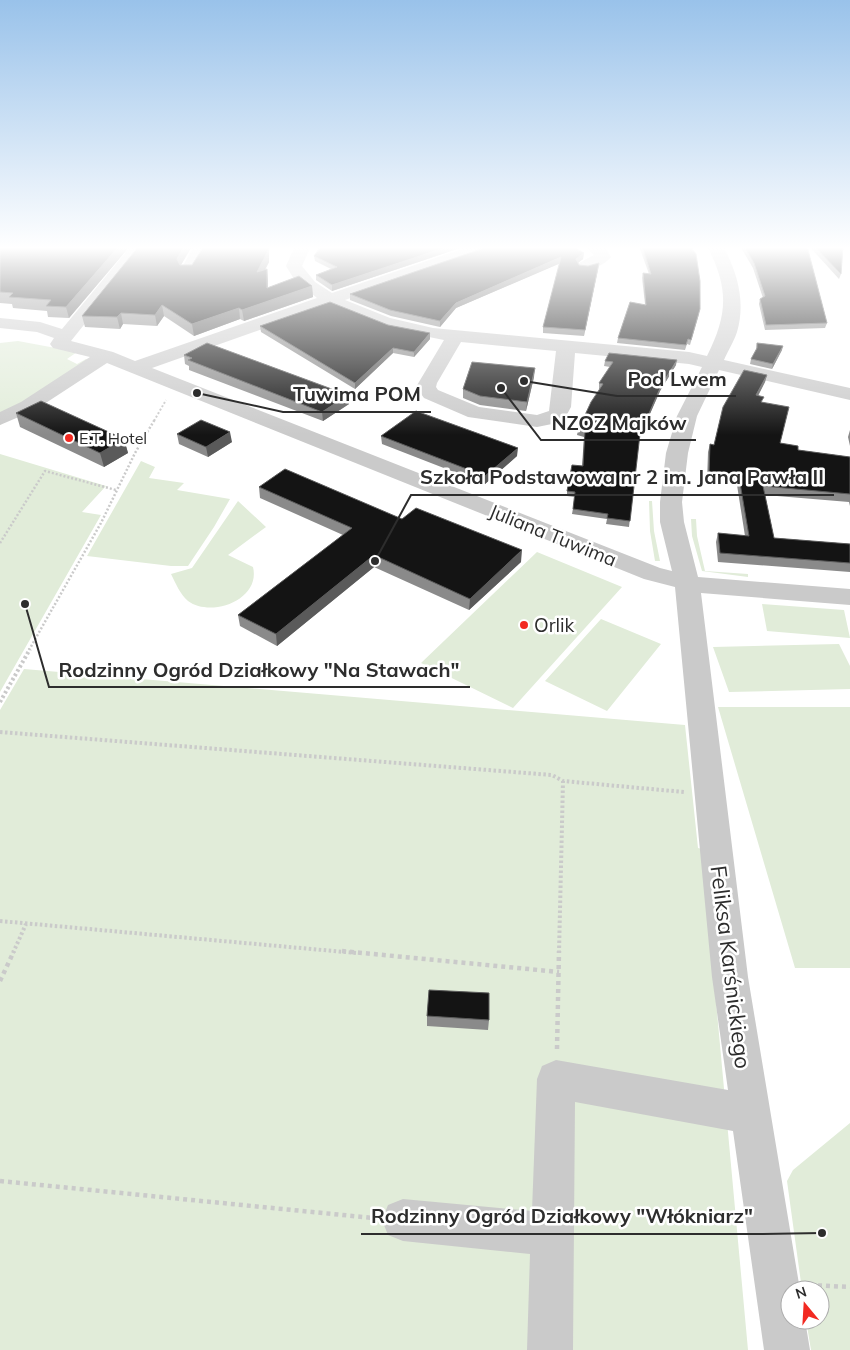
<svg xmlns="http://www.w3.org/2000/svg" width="850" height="1350" font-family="Mulish,sans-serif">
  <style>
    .green { fill: #e1ecd9 }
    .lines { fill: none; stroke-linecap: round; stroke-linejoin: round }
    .path-far3 { stroke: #cacaca; stroke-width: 2; stroke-dasharray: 2 2; stroke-linecap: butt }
    .path-far2 { stroke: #cacaca; stroke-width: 2.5; stroke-dasharray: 2 2; stroke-linecap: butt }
    .path-far1 { stroke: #cacaca; stroke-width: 4; stroke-dasharray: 2.5 2.5; stroke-linecap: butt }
    .path { stroke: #cacaca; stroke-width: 4.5; stroke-dasharray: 4 4; stroke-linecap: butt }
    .minor { fill: #cacaca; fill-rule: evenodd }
    .wall { fill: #8a8a8a }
    .shaded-wall { fill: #5a5a5a }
    .building { fill: #141414; stroke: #5a5a5a }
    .poi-dot { fill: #f22921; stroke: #fff; stroke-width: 2 }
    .labels { text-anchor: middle; stroke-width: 5; stroke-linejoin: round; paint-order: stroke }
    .far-poi-label { font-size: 16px; fill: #2d2d2d; stroke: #fff; text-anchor: start }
    .street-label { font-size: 19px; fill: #2d2d2d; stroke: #fff }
    .poi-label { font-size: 19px; fill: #2d2d2d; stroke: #fff; text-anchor: start }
    .near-street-label { font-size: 22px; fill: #2d2d2d; stroke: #fff }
    .leader { fill: none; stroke: #2d2d2d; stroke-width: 2 }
    .callout-dot { fill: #2d2d2d; stroke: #fff; stroke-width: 2 }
    .callout-label { font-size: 20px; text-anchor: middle; font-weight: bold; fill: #2d2d2d; stroke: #fff; stroke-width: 5; stroke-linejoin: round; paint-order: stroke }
  </style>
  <rect width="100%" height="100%" fill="#fff"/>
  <path class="green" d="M18,341l59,11 -10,7 10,5 9,-5 12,5 -98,61v-82z
    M0,454l106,32 -24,26 19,3 -101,177z
    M141,461l14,6 -6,11 35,5 -7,7 53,9 -16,28 -26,39h-17l-84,-10z
    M238,501l28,26 -38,28 25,12c8,33 -42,51 -65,34 -8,-7 -12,-17 -17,-27l21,-6z
    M649,501h3l2,30 6,30h-5l-5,-30z
    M691,519h5l1,17 8,35 43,3v3l-46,-6 -10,-35z
    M537,552l85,35 -109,121 -92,-45z
    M762,604l82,6 6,28 -83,-7z
    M601,619l60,25 -54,67 -62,-30z
    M839,644l11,22v23l-121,3 -16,-45z
    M24,669l661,56 13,123 4,1 46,501h-748v-640z
    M718,707h132v261h-55z
    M850,1123v227h-39l-5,-30h14v-30h-18l-15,-109 6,-11z"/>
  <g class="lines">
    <path class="path-far3" d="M154,421l12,-21"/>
    <path class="path-far2" d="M0,543l45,-72 71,19
      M29,650l72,-127 34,-70 20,-34"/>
    <path class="path-far1" d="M0,702l30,-53
      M0,732l552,43 11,6 121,11
      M0,921l356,32
      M13,953l13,-29
      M559,953l4,-172"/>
    <path class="path" d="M342,951l217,21
      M0,981l14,-30
      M557,1049l2,-98
      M0,1181l373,37
      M810,1285l40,2"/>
    <path class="minor" d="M131,246h16l-76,95 42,11 22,9 182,-63 -23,-19 -8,-13 9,-20h16l-9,20 13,16 17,11 139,-47h22l-3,3 -145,51 45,18 43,10 256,24 18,4c21,-42 22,-68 0,-110h16c14,26 23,55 14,86 -3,9 -9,19 -13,28l126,28v12l-131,-30 -22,46 -9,37 -6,49 2,20 14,55 152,12v16l-149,-12 47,384 52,313h-10v30h15l5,30h-46l-31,-219 -158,-29 -2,248h-46l3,-96 -127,-13 -15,-6 -6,-15 6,-15 15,-6 129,12 5,-132 5,-13 14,-6 172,30 -16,-113 -37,-390 -31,-8 -537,-216 -72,47 -35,15v-13l21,-10 69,-45 -37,-9 -3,-4 4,-6 -17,-6 -37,-4v-10l40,4 22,7zM330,305l59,24 55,11 -28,47 8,11 44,19 69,10 15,-3 13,-6 6,-11 4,-54 114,11 13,3 -25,49 -11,37 -6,49v20l12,49 -12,-3 -508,-200zM461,342l95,9 -7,60 -12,4 -58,-8 -41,-17 -2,-3 1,-4z
      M194,246h16l-16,28h-12l-2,-3z
      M585,246h19l7,11c-6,8 -22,15 -32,12l-2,-3 2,-3 15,-8z"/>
  </g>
  <path class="wall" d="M0,246h130l-61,72 -21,-1 -1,-6 -34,-3 -1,-4 -12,-1z
    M139,246h53l-11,19 88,-3 -4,8 2,-1 1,18 44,-1 1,11 -69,24 -4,-2 -46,17 -30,-20 -7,10 -34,-2 -3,5 -35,-2 -3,-11z
    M466,246l-134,45 -16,-11v-5l15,-6 -16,-8 -1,-5z
    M490,246h92l-7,2 9,5 -1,6 -5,4 1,2 19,4 -14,67 -41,-3v-6l17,-64 -104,45 -16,19 -49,-11 -41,-16v-6z
    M639,246h51l9,68 -9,31 -3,-1 -2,6 -68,-7 1,-5 27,-34 -3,-26 1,-5 6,1z
    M740,246h67l20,77 -2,5 -60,2 -6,-26 1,-5 3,-1 -10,-30z
    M809,246h34l-2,28 -2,5z
    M388,325l42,14 -16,18 -21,-4 -38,36 -94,-57 -1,-6z
    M757,343l25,7 -10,19 -22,-5 1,-5 5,-9z
    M184,355l165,49 -26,17 -134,-51v-4l-4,-2z
    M605,361l71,4 -16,26 -21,47 -10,89 -23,-3 1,-5 -35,-5 3,-17 -8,-1v-5l15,-25 2,-29 -7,-2 1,-5 22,-41h-1v-6l11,-16 -6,-1z
    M767,375l-2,7 -7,14 5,7 17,40 18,7 52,7v49l-1,-4 -84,-7 9,43 76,6v28l-132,-10 -2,-20 2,-9 27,3 -8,-51 -30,-3 1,-30 2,-8 4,1z
    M534,377l-8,34 -46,-6 -17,-7v-9z
    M16,413l108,26 4,14 -24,14 -84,-40z
    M850,430v16l-2,-9z
    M177,434l55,8 -24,15 -29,-13z
    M381,436l136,20 -32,28 -103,-40z
    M259,487l143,32 119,43 -52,48 -95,-43 -97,79 -37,-20 -2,-11 105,-80 -83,-37z
    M427,1016l62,4 -1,10 -61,-4z"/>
  <path class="shaded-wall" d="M119,246h11l-61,72 -3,-11z
    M184,246h8l-14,24 -1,-11z
    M268,246h1v16l-11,21 -1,-11z
    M450,246h16l-134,45v-6z
    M568,246h14l-14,3z
    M584,253l-1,6 -8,6 1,-6z
    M561,257v6l-105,45 -16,19v-6l16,-18z
    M599,263l-1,6 -14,67 1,-6z
    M267,269l1,11v19l-1,-11z
    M312,286l1,11 -69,24 -2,-11z
    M162,305l2,11 -7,10 -2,-11z
    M239,308l1,11 -46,17 -2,-12z
    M121,313l2,11 -3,5 -3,-12z
    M430,333v6l-16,18v-5z
    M783,346l-1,4 -10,19 1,-5z
    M393,348v5l-38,36v-6z
    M677,360l-1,5 -16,26 -21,48 1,-5 21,-48z
    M535,368l-1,9 -8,34 1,-9z
    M767,375l-2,7 -11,21 2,-8z
    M348,395l1,9 -26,17 -1,-9z
    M230,432l2,10 -24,15 -2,-10z
    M124,439l4,14 -24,14 -4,-14z
    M518,448l-1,8 -32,28v-8z
    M522,550l-1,12 -52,48 1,-11z
    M374,555v12l-97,79 -1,-12z"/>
  <path class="building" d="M0,246h119l-53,61 -20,-1 5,-6 -42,-3 4,-4 -13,-1z
    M139,246h45l-7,13 3,6h12l12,-19h64v5l-11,21 10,-3v19l32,-12 13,10 -70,24 -3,-2 -47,16 -30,-19 -7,10 -34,-2 -4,4 -35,-1z
    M321,246h129l-118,39 -16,-10 21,-8 -23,-11z
    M490,246h82l12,7 -8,6 3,6 9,1 11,-3 -14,67 -42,-3 18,-70 -105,46 -16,18 -50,-11 -40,-16z
    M642,246h48l6,8 4,27v28l-9,31 -3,-1 -2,6 -68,-7 12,-36 16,3 -3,-32 8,1z
    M744,246h63l20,77 -61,2 -6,-26 5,-3 -11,-33z
    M814,246h29l-2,28z
    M330,302l58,23 42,8 -16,19 -21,-4 -38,35 -95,-57z
    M207,343l141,52 -26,17 -134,-52 4,-2 -8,-3z
    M757,343l26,3 -10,18 -22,-5 6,-11z
    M609,353l68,7 -16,26 -21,48 -10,87 -23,-3 1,-4 -35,-5 2,-17 -8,-1 5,-26 11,1 2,-35 -7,-1 13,-28 12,-18 -4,-1 14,-21 -8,-1z
    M472,362l63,6 -8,34 -47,-6 -17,-7z
    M744,370l23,5 -11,20 8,2 -3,5 28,5 -9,36 18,3v4l52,7v37l-87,-8 11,52 76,6v19l-130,-10 -2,-20 31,3 -10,-59 -30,-3 1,-30 4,1 9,-38z
    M41,401l83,38 -24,14 -84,-40z
    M416,411l102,37 -33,28 -104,-40z
    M201,420l29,12 -24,15 -29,-13z
    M285,469l117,50 14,-11 106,42 -52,49 -96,-44 -98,79 -38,-19 114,-87 -93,-41z
    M429,990l60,3v27l-62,-4z"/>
  <linearGradient id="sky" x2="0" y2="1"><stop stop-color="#99c2ea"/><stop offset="0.57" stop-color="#fff"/><stop offset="1" stop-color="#fff" stop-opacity="0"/></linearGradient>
  <rect width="850" height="435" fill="url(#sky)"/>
  <g class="poi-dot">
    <circle cx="69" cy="438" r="5"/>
    <circle cx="524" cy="625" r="5"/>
  </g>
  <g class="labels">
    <g class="far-poi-label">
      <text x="79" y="444">E.T. Hotel</text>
    </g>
    <g class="street-label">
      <text transform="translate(553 535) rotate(22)" y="7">Juliana Tuwima</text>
    </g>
    <g class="poi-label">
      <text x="534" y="632">Orlik</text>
    </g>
    <g class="near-street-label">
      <text transform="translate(731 967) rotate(83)" y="8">Feliksa Karśnickiego</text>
    </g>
  </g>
  <path class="leader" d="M524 381L617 396H736M197 393L283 412H431M501 388L541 440H696M375 561L411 495H834M25 604L49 687H470M822 1233L763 1234H361"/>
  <g class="callout-dot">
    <circle cx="524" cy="381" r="5"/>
    <circle cx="197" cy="393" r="5"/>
    <circle cx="501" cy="388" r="5"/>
    <circle cx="375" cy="561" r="5"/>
    <circle cx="25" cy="604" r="5"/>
    <circle cx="822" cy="1233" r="5"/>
  </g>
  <g class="callout-label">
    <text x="677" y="386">Pod Lwem</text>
    <text x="357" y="401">Tuwima POM</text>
    <text x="619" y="430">NZOZ Majków</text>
    <text x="622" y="484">Szkoła Podstawowa nr 2 im. Jana Pawła II</text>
    <text x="259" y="677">Rodzinny Ogród Działkowy "Na Stawach"</text>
    <text x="562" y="1223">Rodzinny Ogród Działkowy "Włókniarz"</text>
  </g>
  <g transform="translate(805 1305) rotate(342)"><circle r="24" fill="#ffffff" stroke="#ababab"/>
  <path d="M0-4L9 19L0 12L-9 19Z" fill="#f22921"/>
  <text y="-8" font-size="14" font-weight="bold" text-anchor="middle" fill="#2d2d2d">N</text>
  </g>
</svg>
